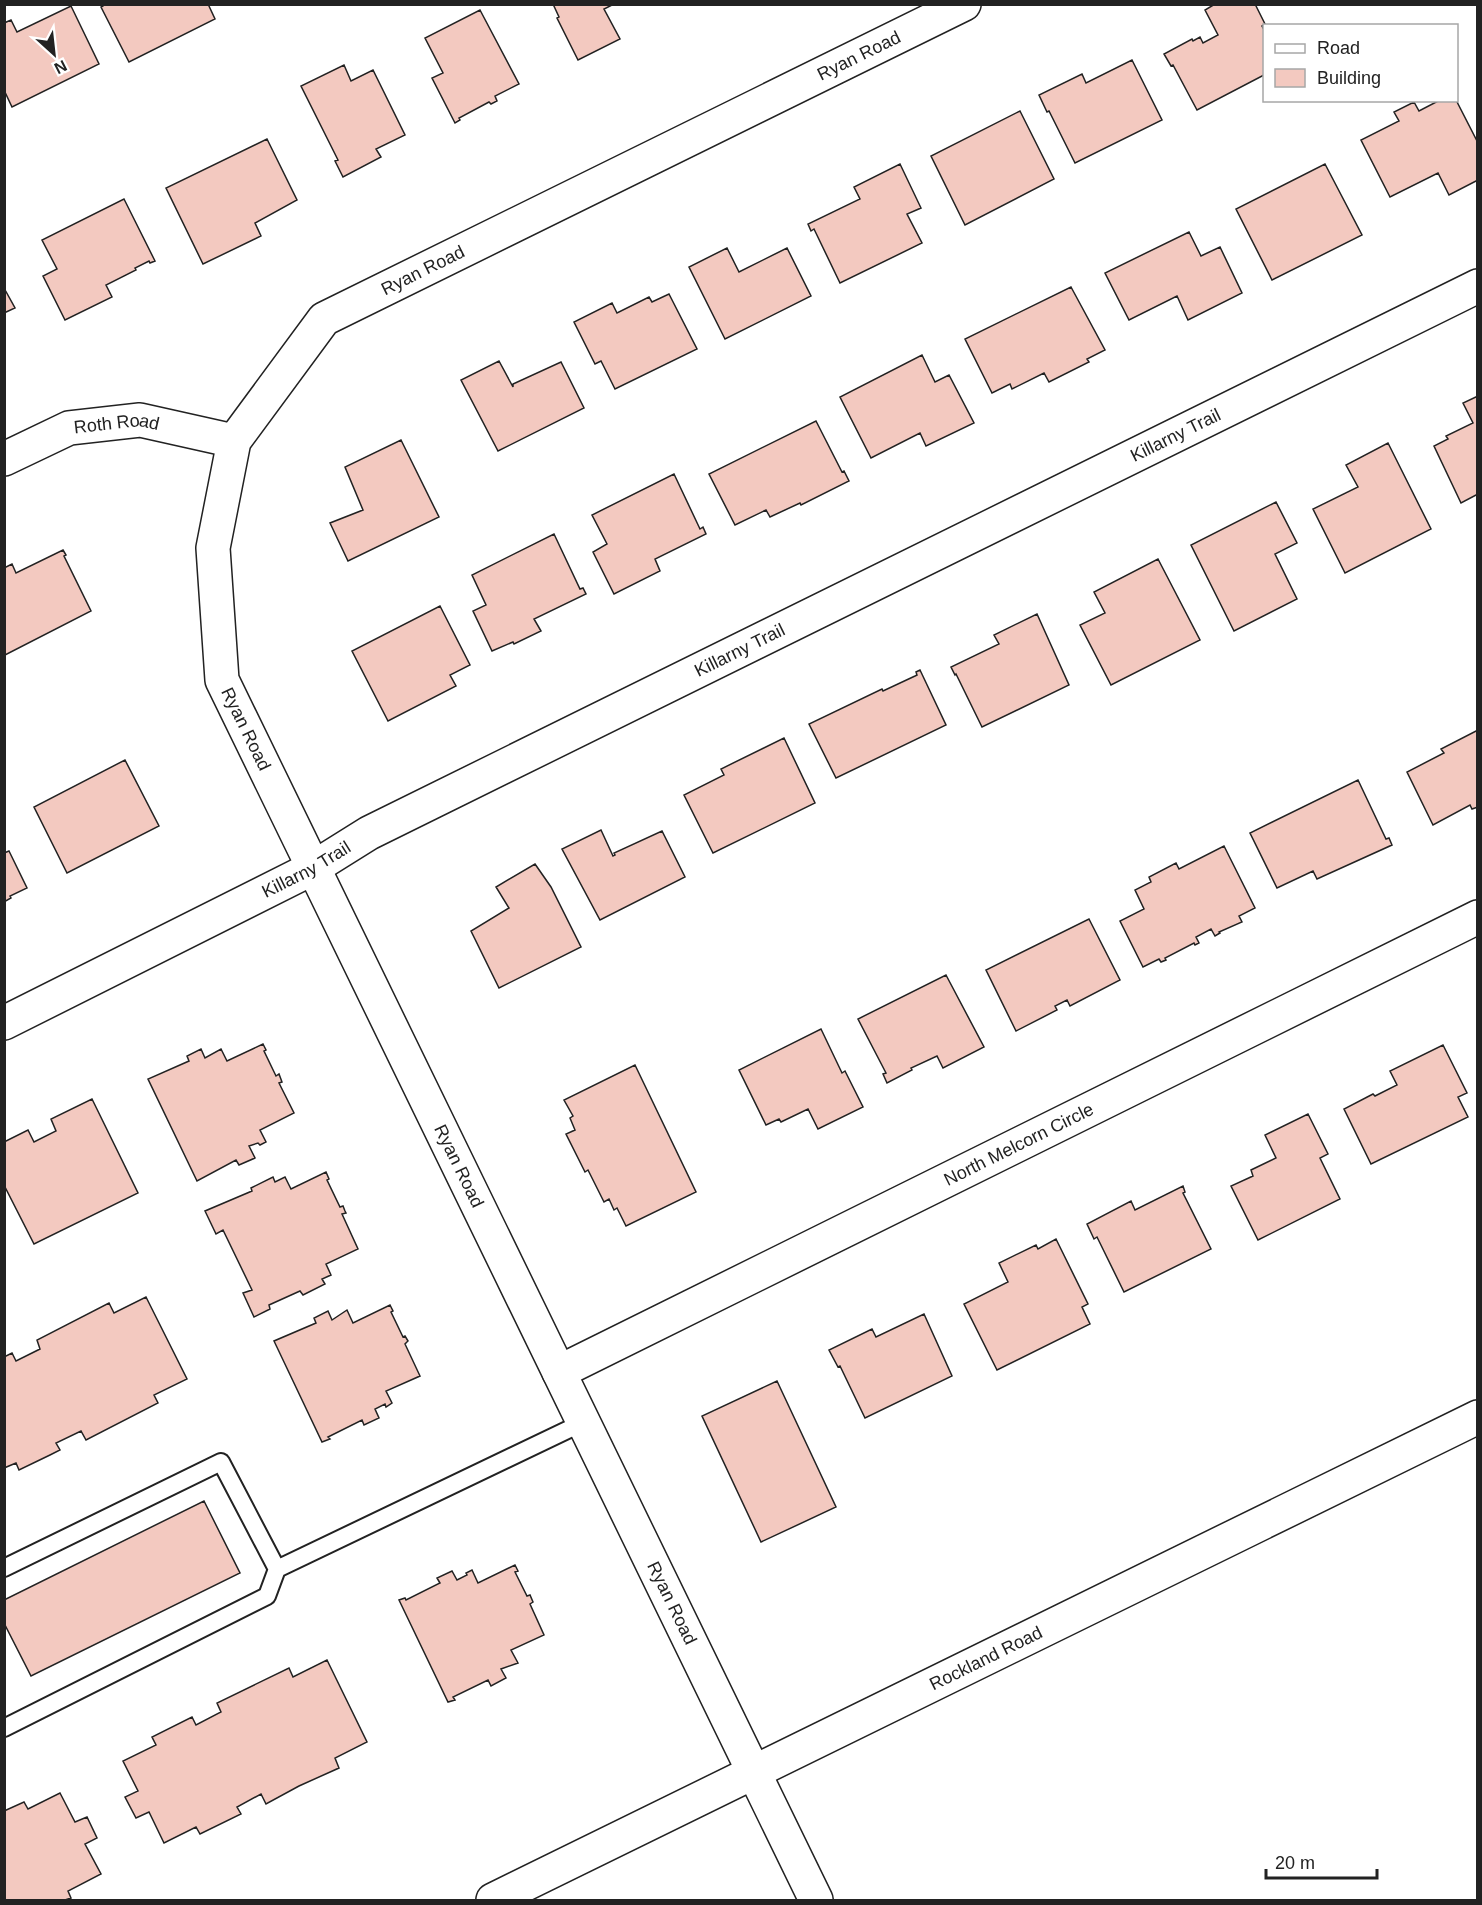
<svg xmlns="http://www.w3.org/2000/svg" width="1482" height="1905" font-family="Helvetica,sans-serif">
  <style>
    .building { fill: #f3c9c0; stroke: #222; stroke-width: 1.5 }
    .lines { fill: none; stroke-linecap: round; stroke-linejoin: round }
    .lane-casing { stroke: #222; stroke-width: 20 }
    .street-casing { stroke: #222; stroke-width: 36 }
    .lane { stroke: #fff; stroke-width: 16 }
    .street { stroke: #fff; stroke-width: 33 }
    .labels { text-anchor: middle; stroke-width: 4.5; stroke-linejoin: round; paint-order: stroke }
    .street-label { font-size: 18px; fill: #222; stroke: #fff }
  </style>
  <rect width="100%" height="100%" fill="#fff"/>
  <path class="building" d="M106,4h102l7,15 -86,43 -28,-55z
    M553,4h61l-10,5 16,30 -42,21 -21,-42 2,-1z
    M1215,4h40l10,20 -3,2 2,4v45l-67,35 -24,-45 -2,1 -7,-12 28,-15 1,2 7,-4 3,6 15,-8 -13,-25z
    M71,6l28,58 -87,43 -8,-17v-67l7,-3 6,12z
    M480,10l39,74 -24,12 2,5 -6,3 -2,-2 -30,16 1,2 -5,3 -23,-45 11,-5 -18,-35z
    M1132,60l30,60 -87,43 -26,-52 -2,1 -8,-17 43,-21 4,9z
    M344,65l7,16 22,-11 32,65 -29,14 5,8 -38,20 -8,-16 3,-1 -37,-74z
    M1440,100h16l22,43v37l-29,15 -11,-22 -48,24 -29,-57 38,-19 -5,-9 20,-10 5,9z
    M1020,111l34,68 -89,46 -34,-69z
    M267,139l30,61 -42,23 6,13 -58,28 -37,-76z
    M900,164l21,44 -14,6 15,29 -82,40 -26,-54 -3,2 -3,-7 52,-25 -6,-12z
    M1325,164l37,71 -90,45 -36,-71z
    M124,199l31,62 -5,2 -1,-2 -14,7 1,2 -30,15 6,12 -47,23 -22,-44 14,-7 -15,-29z
    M1189,232l12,24 19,-9 22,46 -54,27 -11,-24 -48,24 -24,-47z
    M727,248l12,24 48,-24 24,48 -86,43 -36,-72z
    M1071,287l34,63 -18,9 2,3 -40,20 -5,-9 -32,16 -2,-5 -18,9 -27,-54z
    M4,288l11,20 -11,5z
    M669,294l28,55 -82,40 -14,-28 -6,3 -21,-42 38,-19 5,10 32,-16 3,5z
    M922,355l13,27 14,-7 25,48 -48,23 -6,-13 -49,25 -31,-61z
    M499,361l14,26v-3l48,-22 23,46 -86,43 -37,-71z
    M1478,396v98l-17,9 -27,-57 14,-7 -2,-3 27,-13 -10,-20z
    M816,421l26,51 2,-1 5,10 -48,24 -1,-2 -30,14 -4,-7 -31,15 -26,-51z
    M401,440l38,77 -91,44 -18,-38 33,-13 -18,-43z
    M1388,443l43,86 -86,44 -32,-64 45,-22 -12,-22z
    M674,474l26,55 3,-2 3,7 -51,25 5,12 -46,23 -21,-42 14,-8 -15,-29z
    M1276,502l21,41 -22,11 22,45 -63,32 -43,-86z
    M554,534l26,55 3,-1 3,6 -52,25 7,12 -27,13 -1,-2 -21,9 -19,-40 13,-6 -14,-30z
    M63,550l3,5 -2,1 27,55 -86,44 -1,-87 8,-4 4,9z
    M1158,559l42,81 -89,45 -31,-60 25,-12 -11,-21z
    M440,606l30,59 -20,10 6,11 -68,35 -36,-70z
    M1037,614l32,71 -87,42 -26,-53 -1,1 -4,-8 48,-23 -5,-9z
    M920,670l26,55 -110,53 -27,-54 73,-35 1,2 32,-15 2,-1 -1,-3z
    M1478,730v77l-6,2 -2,-4 -37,20 -26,-53 37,-19 -3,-4z
    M784,738l31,65 -102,50 -29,-58 40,-20 -3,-6z
    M125,760l34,66 -92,47 -33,-66z
    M1358,780l28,59 3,-1 3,7 -75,34 -4,-8 -36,17 -27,-55z
    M601,830l12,26 2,-1 -1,-2 48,-22 23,46 -85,43 -38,-71z
    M1224,846l31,62 -16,8 3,6 -23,10 1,1 -5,3 -4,-7 -15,8 3,6 -4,2 -1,-2 -29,15 1,2 -5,2 -2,-3 -16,8 -23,-46 24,-12 -9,-19 16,-8 -2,-5 27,-14 3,6z
    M9,851l18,37 -17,8 1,2 -7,4v-49z
    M535,864l16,23 30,60 -82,41 -28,-57 38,-23 -13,-21z
    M1089,919l31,61 -50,26 -3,-6 -12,6 2,4 -41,21 -30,-61z
    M946,975l38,72 -41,21 -6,-12 -26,12 1,2 -25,13 -4,-9 3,-1 -28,-54z
    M821,1029l21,44 3,-2 18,36 -45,22 -10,-20 -27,13 -2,-3 -13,6 -27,-55z
    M263,1044l3,6 -2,1 12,25 3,-2 3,8 -3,1 15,30 -34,17 6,12 -6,3 -2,-2 -9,3 6,12 -16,7 -3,-5 -39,21 -49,-102 41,-18 -2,-5 14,-7 4,9 16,-9 6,12z
    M1443,1045l24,48 -9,4 10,20 -97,47 -27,-55 29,-15 2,2 22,-11 -7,-14z
    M635,1065l61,127 -70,34 -9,-18 -3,2 -5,-11 -5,3 -16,-32 -3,2 -19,-38 9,-4 -5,-12 3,-2 -9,-16z
    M92,1099l46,94 -104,51 -30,-59v-43l24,-12 6,12 22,-11 -5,-12z
    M1308,1114l20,40 -8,4 20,41 -82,41 -27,-54 22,-10 -2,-6 25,-12 -11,-23z
    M326,1172l3,7 -2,1 13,27 3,-1 2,5 1,2 -4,1 16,35 -32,15 5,11 -9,4 3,5 -22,11 -3,-4 -31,14 1,4 -16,8 -11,-24 9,-3 -29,-60 -7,4 -11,-23 47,-20 -1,-3 22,-11 2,5 10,-5 6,12z
    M1183,1186l2,6 -2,1 28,56 -87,43 -27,-55 -3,2 -7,-15 44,-23 4,9z
    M1056,1239l32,65 -6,3 8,17 -93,46 -33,-66 44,-22 -9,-19 37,-18 2,4z
    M146,1297l41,82 -33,16 4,8 -72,37 -5,-9 -25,12 4,7 -10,5 -31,15 -3,-7 -12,5v-111l8,-4 4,8 24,-12 -3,-9 72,-37 5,10z
    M390,1305l3,6 -2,1 12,25 2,-1 3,5 -3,3 15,32 -34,15 6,12 -6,4 -1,-3 -10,5 4,9 -15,7 -2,-5 -34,17 2,2 -8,3 -48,-101 42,-18 -2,-5 14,-7 4,9 15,-10 6,13z
    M924,1314l28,62 -87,42 -25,-52 -2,1 -9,-17 43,-21 4,8z
    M777,1381l59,126 -75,35 -59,-126z
    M204,1501l36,72 -209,103 -27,-53v-23z
    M515,1565l3,6 -3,1 12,24 3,-1 3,7 -3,2 14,31 -33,15 7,13 -17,6 5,9 -15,8 -3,-6 -35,17 2,3 -7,2 -49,-102 6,-2 1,2 34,-17 -3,-5 15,-7 5,9 10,-5 -1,-2 6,-3 6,13z
    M327,1660l40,82 -32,16 4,10 -40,18 -33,18 -5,-10 -24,13 4,7 -41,20 -4,-7 -32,16 -15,-31 -13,6 -11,-21 13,-6 -15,-30 33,-16 -4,-8 40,-20 4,8 25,-13 -4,-9 72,-35 4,9z
    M60,1793l15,29 12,-5 10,21 -12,6 16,30 -33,17 3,7 -6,2h-61v-89l20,-9 4,7z"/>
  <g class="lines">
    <defs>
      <path id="lane" d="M4,1568l217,-106 56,107
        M4,1728l263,-132 10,-27 307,-147"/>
      <g id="street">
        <path id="s1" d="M4,459l65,-31 71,-8 94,21"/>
        <path id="s2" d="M4,1023l309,-155 56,-35 1109,-547"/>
        <path id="s3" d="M559,1372l919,-455"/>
        <path id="s4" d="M493,1900l985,-483"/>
        <path id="s5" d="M816,1900l-594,-1220 -9,-132 21,-107 90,-122 640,-315"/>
      </g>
    </defs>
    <use href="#lane" class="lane-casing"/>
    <use href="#street" class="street-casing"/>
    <use href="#lane" class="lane"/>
    <use href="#street" class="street"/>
  </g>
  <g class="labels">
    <g class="street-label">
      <text dy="6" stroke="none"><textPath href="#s5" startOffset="2346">Ryan Road</textPath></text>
      <text dy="6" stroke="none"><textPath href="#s5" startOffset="1860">Ryan Road</textPath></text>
      <text dy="6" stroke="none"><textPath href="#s1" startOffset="120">Roth Road</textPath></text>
      <text dy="6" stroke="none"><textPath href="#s2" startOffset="1311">Killarny Trail</textPath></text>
      <text dy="6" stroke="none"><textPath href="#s2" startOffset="825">Killarny Trail</textPath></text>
      <text transform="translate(246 729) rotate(64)" y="6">Ryan Road</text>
      <text dy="6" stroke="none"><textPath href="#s2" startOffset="339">Killarny Trail</textPath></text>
      <text dy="6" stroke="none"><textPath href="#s3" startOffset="513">North Melcorn Circle</textPath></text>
      <text transform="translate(459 1166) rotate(64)" y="6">Ryan Road</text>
      <text transform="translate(672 1603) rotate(64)" y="6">Ryan Road</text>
      <text dy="6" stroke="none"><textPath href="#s4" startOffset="549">Rockland Road</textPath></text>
    </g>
  </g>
  <rect width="1482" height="1905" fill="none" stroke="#222222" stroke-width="12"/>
  <rect x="1263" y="24" width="195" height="78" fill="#ffffff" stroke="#a7a7a7" stroke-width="1.5"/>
  <rect x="1275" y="44" width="30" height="9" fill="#ffffff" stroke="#a7a7a7" stroke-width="1.5"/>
  <text x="1317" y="54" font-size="18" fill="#222222">Road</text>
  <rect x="1275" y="69" width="30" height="18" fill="#f3c9c0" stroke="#a7a7a7" stroke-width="1.5"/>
  <text x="1317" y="84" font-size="18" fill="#222222">Building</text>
  <g transform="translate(54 54) rotate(153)" stroke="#ffffff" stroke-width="4.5" paint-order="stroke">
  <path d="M0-4.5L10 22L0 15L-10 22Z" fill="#222222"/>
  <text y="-9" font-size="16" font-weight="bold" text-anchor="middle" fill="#222222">N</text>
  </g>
  <path d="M1266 1869v9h111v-9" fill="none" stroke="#222222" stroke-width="3"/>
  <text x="1275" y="1869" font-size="18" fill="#222222" stroke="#ffffff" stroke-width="4.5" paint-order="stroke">20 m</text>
</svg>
